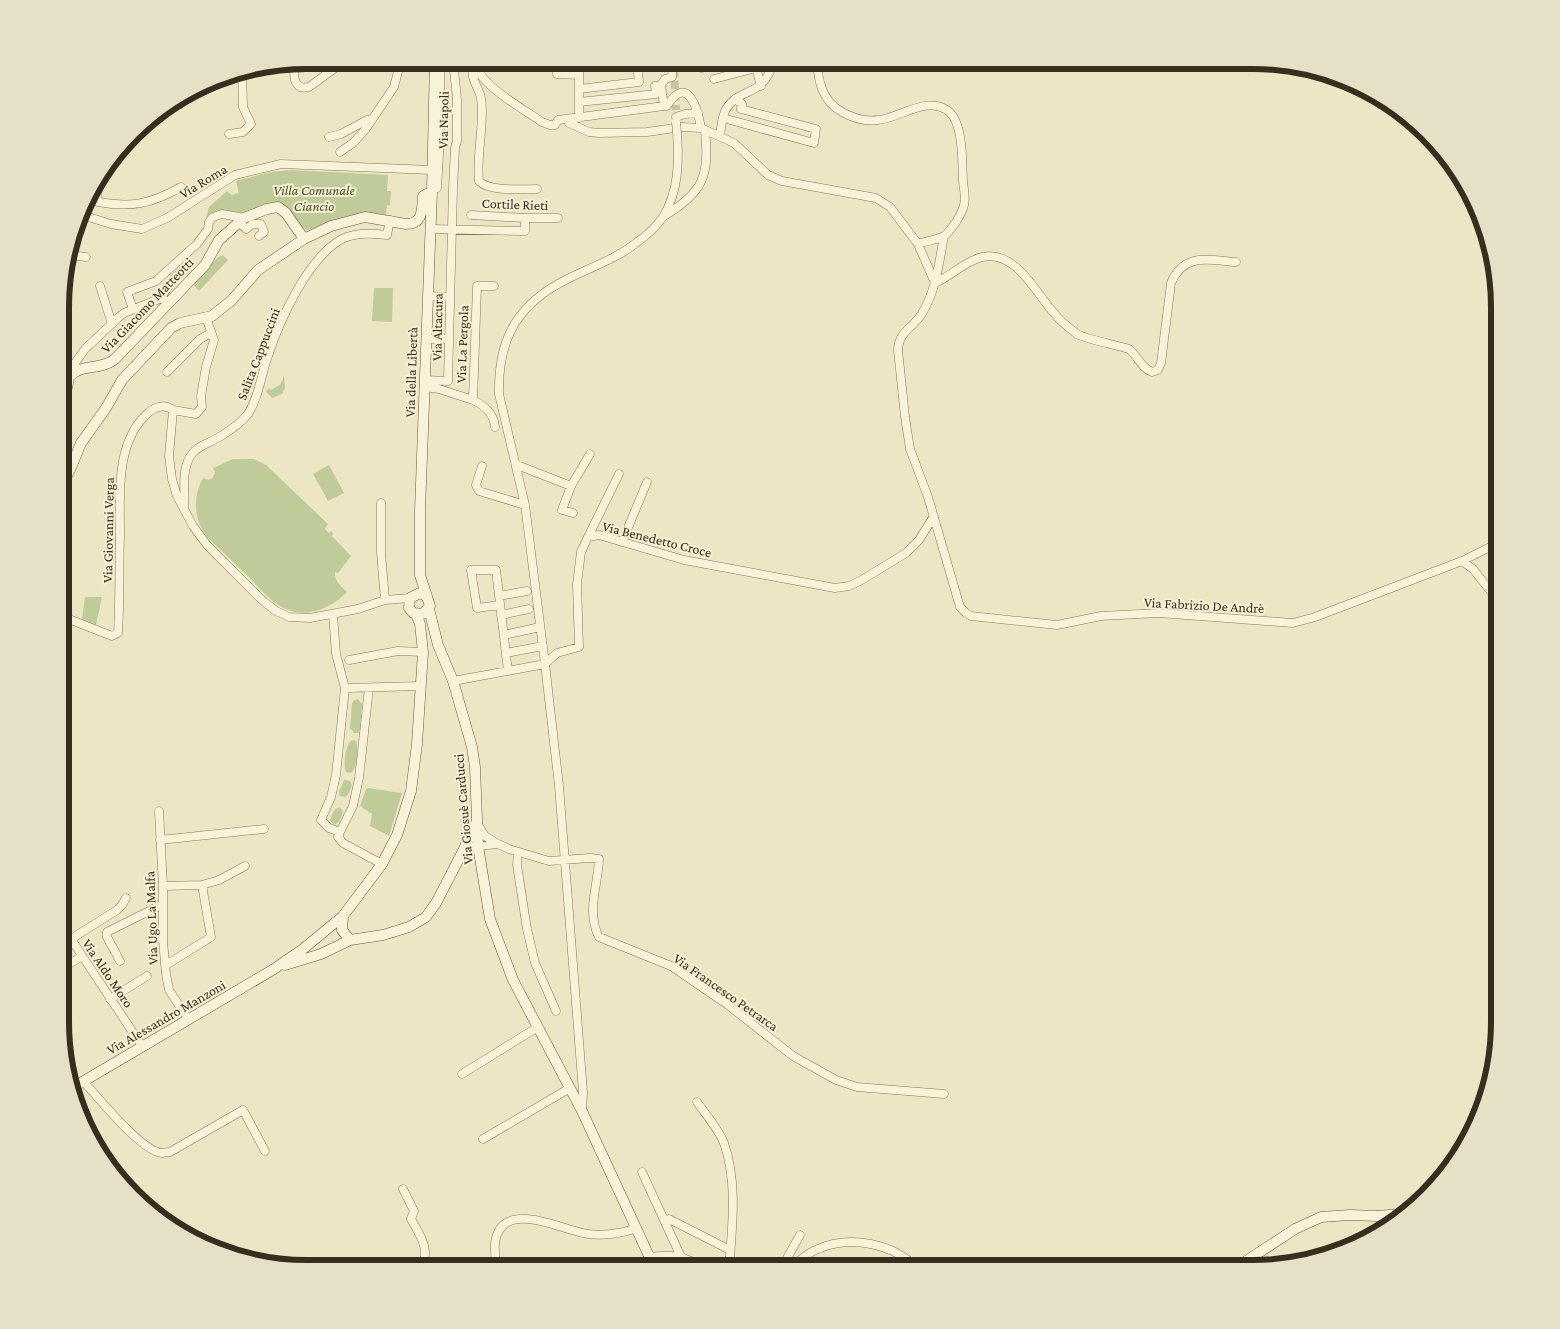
<svg xmlns="http://www.w3.org/2000/svg" width="1560" height="1329" font-family="'Crimson Pro',serif">
  <style>
    .green { fill: #bfcb98 }
    .lines { fill: none; stroke-linecap: round; stroke-linejoin: round }
    .street-tunnel { stroke: #c9c1a3; stroke-width: 8; stroke-dasharray: 8 4; stroke-linecap: butt }
    .street-casing { stroke: #88785b; stroke-width: 9 }
    .secondary-casing { stroke: #6a593e; stroke-width: 11 }
    .street { stroke: #f8f3d8; stroke-width: 8 }
    .secondary { stroke: #f8f3d8; stroke-width: 10 }
    .street-bridge-casing { stroke: #88785b; stroke-width: 9; stroke-linecap: butt }
    .street-bridge { stroke: #f8f3d8; stroke-width: 8 }
    .labels { text-anchor: middle; stroke-width: 4; stroke-linejoin: round; paint-order: stroke }
    .street-label { font-size: 14px; fill: #382e1f; stroke: #f5efd4 }
    .park-label { font-size: 14px; font-style: italic; fill: #435426; stroke: #f5efd4 }
    .rim { fill: none; stroke: #382e1f; stroke-width: 6 }
  </style>
  <rect width="100%" height="100%" fill="#ede6c4"/>
  <path class="green" d="M291,170l97,5 -1,16h4l-1,14h-3l-1,11 -21,-4 -57,18 -7,-3 -14,-19 -45,5 -22,-3 -9,3 -5,5 3,-11 18,-16 5,4 7,-2 -3,-12 35,-9z
    M223,255l5,5 -29,31 -6,-7 25,-27z
    M374,288h19l-1,34 -20,-1z
    M284,376l1,12 -3,6 -10,4 -6,-6 3,-4 2,2 9,-5z
    M233,459h21l12,6 62,59 -3,5 4,4 2,-2 2,2 -1,3 19,20 -13,17 -3,-1c-1,9 6,14 12,20 -17,18 -44,28 -67,14 -12,-7 -21,-19 -31,-29 -14,-13 -28,-27 -42,-40 -13,-18 -15,-39 -4,-59l5,2 5,-2 2,-6 -2,-4z
    M329,465l15,28 -16,8 -15,-27z
    M85,597h17l-6,28 -14,-6z
    M358,699l4,5 -2,25 -2,4h-4l-4,-5 2,-25 2,-3z
    M352,740l4,1c3,8 1,27 -5,32l-5,-1c-3,-8 -1,-27 6,-32z
    M344,780l6,1 2,4 -4,10 -3,2 -5,-1 -1,-4z
    M368,788l34,5 -13,43 -19,-10 2,-12 -12,-8 6,-17z
    M340,807l3,5 -4,10 -5,3 -4,-5 4,-10z"/>
  <g class="lines">
    <path class="street-tunnel" d="M674,69l2,41"/>
    <defs>
      <path id="street" d="M472,60c10,27 47,46 70,62l8,3h5l3,-5 106,-14
        M503,60l1,3
        M557,60v14l22,1
        M673,60l-1,17 -7,2 -4,6 3,21h3c20,-33 31,3 34,22
        M817,60c1,21 5,41 25,52 11,6 24,10 36,8 22,-2 48,-24 69,-10 17,11 15,54 16,72 1,7 3,16 1,23 -1,5 -5,12 -8,17 -3,4 -8,12 -12,14 -7,4 -18,5 -26,8
        M294,62c0,12 -2,29 15,25l37,-27
        M474,64c-5,14 4,21 7,34 4,25 -5,57 -2,83 11,11 43,8 58,8
        M701,68l36,-8
        M714,79l42,-11 5,18
        M579,89l60,-7 -2,-17 7,-2 2,-3
        M579,102l77,-8 -1,-8 6,-1
        M676,117l9,-3 13,-1
        M579,118v-58
        M723,118l91,25 2,-14 -75,-20 1,-5 -7,-5
        M567,119l2,4 20,9 10,1 48,-1 35,-5 19,1 33,15 34,32 14,6 94,17 14,9 28,37 17,39
        M139,127l10,-5 14,-11
        M229,134l14,-2 8,-8 -8,-17 -1,-36
        M720,136c1,-8 2,-20 6,-27 15,-24 37,-9 48,-49
        M329,137l12,-3 26,-14h5
        M340,152l13,-9 12,-13 29,-43 7,-27
        M95,181l3,21c33,6 53,2 83,-15
        M437,188l4,-67 -1,-50 -3,-11
        M82,215l29,9 31,5 25,-11 68,-43 46,-11 151,6
        M471,215l54,3h33
        M664,216c39,-23 46,-40 41,-85
        M239,222l7,7 7,-5h8l3,8 -5,4
        M431,229l94,2v-13
        M944,236c-5,27 -8,56 -23,79 -9,14 -22,16 -23,35l7,67 5,32 18,48 32,110 6,6 5,3 86,9 44,-9 58,-3 134,10 22,-6 147,-56 38,-19
        M69,255l17,2
        M935,283c16,-7 30,-22 47,-26 34,-7 53,35 72,56 6,8 15,15 23,21 8,5 40,11 52,15 9,7 12,19 23,23l6,-2 3,-7 10,-80c13,-31 38,-23 65,-21
        M100,286l12,38
        M428,296l22,1
        M162,298c3,-12 16,-22 24,-31
        M133,309l-6,-17 29,-11 41,-37 11,-15 1,-7 4,-5 9,-3 22,4
        M426,339h23
        M76,371l-1,-8 10,-14 34,-32 5,-4 38,-15 7,5
        M167,372l33,-33 11,-6
        M425,380l23,1 5,-192 2,-41 2,-7v-42l-4,-39
        M425,387l14,2 34,11 4,-114h17
        M473,400c11,5 21,14 22,27
        M173,410l23,4 6,-7 -1,-11 5,-29 8,-27 -6,-17v-6
        M517,465l54,21
        M482,466l-6,19 3,6 46,14
        M381,503v50l4,47
        M184,509c2,-14 -2,-29 2,-42 5,-21 19,-21 35,-31 8,-5 21,-14 27,-22 11,-17 13,-39 20,-58 11,-34 40,-99 74,-117 13,-7 30,-6 45,-4l3,-15
        M573,513l-11,-3 9,-24 19,-32
        M588,537l31,-63
        M622,542l25,-60
        M1462,561l11,8 27,34
        M499,596l28,-5
        M500,605l-23,3 -6,-38h25l12,101
        M333,614l3,40 9,34 -9,87 -5,22 -10,23 8,8 11,4 13,-26 6,-28 10,-90
        M501,615l28,-6
        M61,616l51,20 6,-3c2,-33 1,-66 2,-99 0,-40 -5,-93 29,-122 8,-6 16,-8 24,-2l-4,46 3,23 5,17 16,30 14,19 56,56 13,10 13,6 21,1 48,-9 27,-9 25,-2
        M504,635l36,-8
        M506,653l37,-7
        M349,660l49,-9 25,1
        M453,681l92,-17 12,-11 22,-6 -2,-63 4,-32 7,-15 11,-2 85,25 151,28 14,-2 11,-5 46,-28 13,-13 15,-24
        M345,688l76,-2
        M159,811l4,75v55l3,33 3,16 19,29
        M478,825l7,11 13,8 11,5 40,12 41,-3 9,1c-1,27 -13,53 0,78l72,29 57,39 65,51 43,24 21,7 87,7
        M340,832l-2,5 5,6 39,21
        M160,840l104,-11
        M478,846l20,-2
        M518,852l-1,13 10,64 8,34 21,48
        M163,886l39,-1 17,-5 26,-14
        M126,898l-4,7 -5,5 -46,29 71,107
        M120,961l-13,-24v-5l56,-28
        M166,965l45,-28 -9,-52
        M61,969l21,-13
        M110,999l37,-23
        M462,1074l76,-47
        M83,1081c15,16 59,71 79,72 0,0 7,-1 8,-1l73,-42 22,41
        M697,1102c9,13 21,26 27,41 14,40 8,85 5,126
        M582,1111l1,-19 -24,-306 -14,-122 -20,-159 -26,-111c-1,-51 15,-85 59,-110 26,-15 54,-22 78,-41 10,-7 20,-16 27,-26 16,-26 16,-56 14,-85
        M483,1139l87,-51
        M642,1172l39,85
        M403,1189l11,22 -3,8c9,16 21,32 9,50
        M665,1222l4,-3 61,31
        M650,1257c25,-3 33,-2 55,12
        M362,1262l4,7
        M497,1269c-1,-9 -4,-22 -1,-31 10,-39 68,-7 92,-4 18,2 32,0 49,-6
        M781,1269l19,-34
        M789,1269c10,-7 17,-16 29,-20 32,-14 75,-6 100,20"/>
      <path id="secondary" d="M62,412l7,-34c9,-15 32,-7 46,-19l90,-94 14,-25 25,-22 23,-9 11,-2 8,6 18,26
        M62,485l8,-15 11,-27 25,-35 16,-28 49,-52 9,-5 32,-7 20,-16 26,-30 46,-31 27,-13 34,-9 41,7c17,0 16,-14 17,-28l9,-5
        M426,596l-6,-3 -10,5 -1,10 4,5 10,1 7,-8 -10,-31v-65l12,-319 3,-131
        M429,609l9,36 15,36 19,66 3,20 3,79 12,73 23,61 69,131 73,158
        M463,851l12,-26
        M343,916l-1,14 8,10
        M285,965l36,-11 29,-14 33,-5 26,-8 17,-10 10,-14 27,-52 15,-5
        M72,1088l202,-119 29,-20 40,-33 39,-52 15,-29 14,-44 6,-47 6,-92 -3,-28 -4,-10
        M1234,1269l61,-40 26,-12 29,-2 27,1 25,-2"/>
    </defs>
    <use href="#street" class="street-casing"/>
    <use href="#secondary" class="secondary-casing"/>
    <use href="#street" class="street"/>
    <use href="#secondary" class="secondary"/>
    <defs>
      <path id="street-bridge" d="M676,122l1,10"/>
    </defs>
    <use href="#street-bridge" class="street-bridge-casing"/>
    <use href="#street-bridge" class="street-bridge"/>
  </g>
  <g class="labels">
    <g class="street-label">
      <text transform="translate(443 120) rotate(-89)" y="5">Via Napoli</text>
      <text transform="translate(203 181) rotate(-31)" y="5">Via Roma</text>
      <text transform="translate(515 204) rotate(2)" y="5">Cortile Rieti</text>
      <text transform="translate(147 305) rotate(-46)" y="5">Via Giacomo Matteotti</text>
      <text transform="translate(437 327) rotate(-89)" y="5">Via Altacura</text>
      <text transform="translate(462 344) rotate(-88)" y="5">Via La Pergola</text>
      <text transform="translate(258 354) rotate(-69)" y="5">Salita Cappuccini</text>
      <text transform="translate(411 372) rotate(-88)" y="5">Via della Libertà</text>
      <text transform="translate(108 530) rotate(-89)" y="5">Via Giovanni Verga</text>
      <text transform="translate(657 539) rotate(14)" y="5">Via Benedetto Croce</text>
      <text transform="translate(1204 605) rotate(3)" y="5">Via Fabrizio De Andrè</text>
      <text transform="translate(463 809) rotate(-95)" y="5">Via Giosuè Carducci</text>
      <text transform="translate(151 918) rotate(-92)" y="5">Via Ugo La Malfa</text>
      <text transform="translate(108 973) rotate(56)" y="5">Via Aldo Moro</text>
      <text transform="translate(726 992) rotate(35)" y="5">Via Francesco Petrarca</text>
      <text transform="translate(166 1017) rotate(-30)" y="5">Via Alessandro Manzoni</text>
    </g>
    <g class="park-label">
      <text x="314" y="195">Villa Comunale<tspan x="314" dy="16">Ciancio</tspan></text>
    </g>
  </g>
  <path d="M0 0H1560V1329H0ZM307 69H1253A238 238 0 0 1 1491 307V1022A238 238 0 0 1 1253 1260H307A238 238 0 0 1 69 1022V307A238 238 0 0 1 307 69Z" fill="#e6e0c6" fill-rule="evenodd"/>
  <path class="rim" d="M307 69H1253A238 238 0 0 1 1491 307V1022A238 238 0 0 1 1253 1260H307A238 238 0 0 1 69 1022V307A238 238 0 0 1 307 69Z"/>
</svg>
